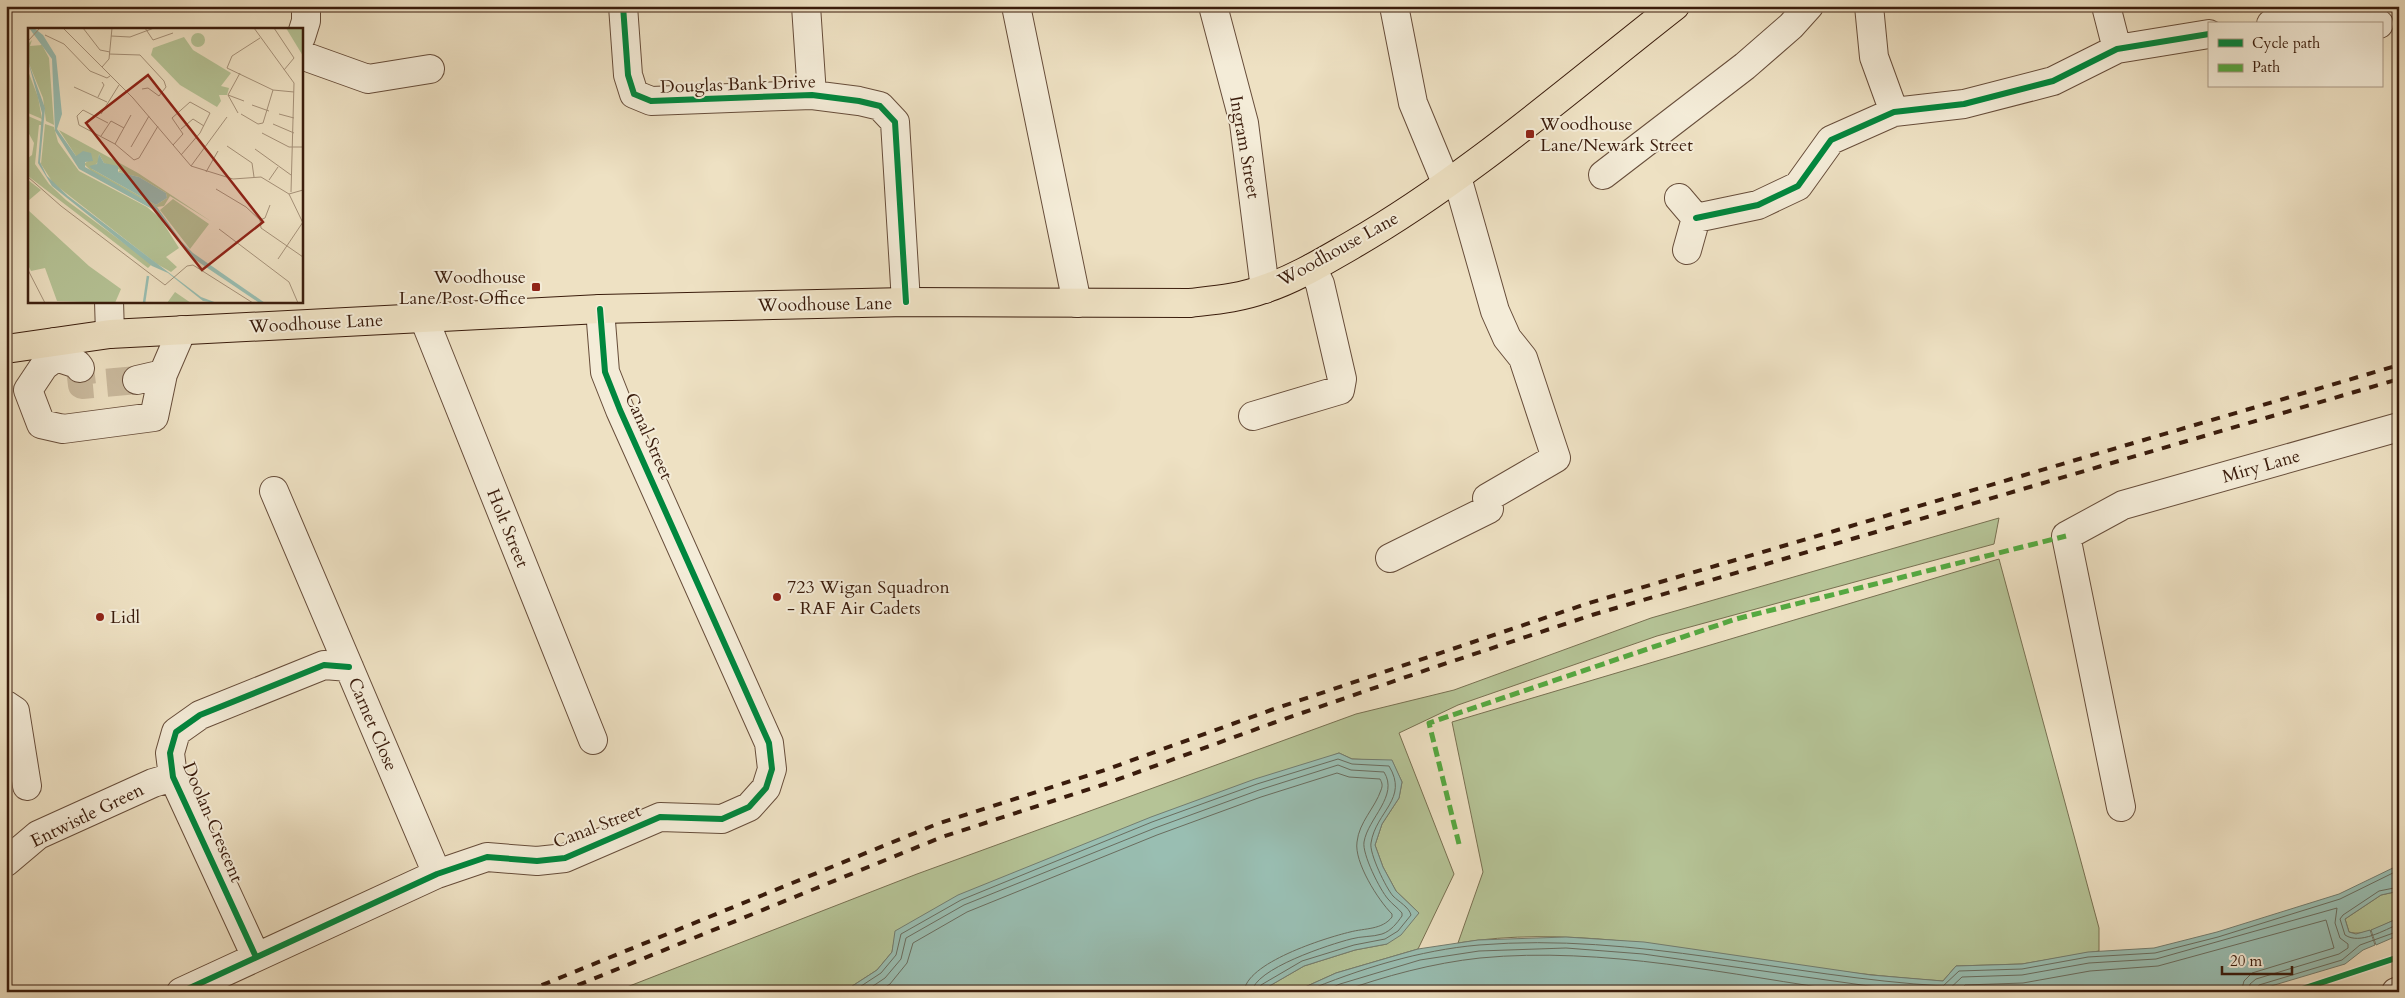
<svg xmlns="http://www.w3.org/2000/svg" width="2405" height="998" font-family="Cardo,serif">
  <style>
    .green { fill: #b5c396; stroke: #787051 }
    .water { fill: #99beb2; stroke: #737d70 }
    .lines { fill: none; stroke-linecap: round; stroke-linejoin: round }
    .shore { stroke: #6a6d5f; stroke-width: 1 }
    .minor-tunnel { stroke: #caba9e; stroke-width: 28; stroke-dasharray: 28 14; stroke-linecap: butt }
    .minor-casing { stroke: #674d3a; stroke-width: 30 }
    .major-casing { stroke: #3a1c0c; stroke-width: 30 }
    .minor { stroke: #f4ecd8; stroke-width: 28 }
    .major { stroke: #eee1c3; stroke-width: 28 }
    .rail { stroke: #3a1c0c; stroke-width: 4; stroke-dasharray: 9 9; stroke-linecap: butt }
    .quiet { stroke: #55a941; stroke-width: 5; stroke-dasharray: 10 5; stroke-linecap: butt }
    .cycleway-casing { stroke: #f4ecd8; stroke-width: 9 }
    .cycleway { stroke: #00873e; stroke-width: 6 }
    .poi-dot { fill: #8f2418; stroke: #f4ecd8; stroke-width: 2 }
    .labels { text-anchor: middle; stroke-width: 4; stroke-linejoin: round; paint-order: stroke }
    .street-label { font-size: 18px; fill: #3a1c0c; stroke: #f4ecd8 }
    .poi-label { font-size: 18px; fill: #3a1c0c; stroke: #f4ecd8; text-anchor: start }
    .inset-river { fill: none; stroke: #99beb2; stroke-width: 2.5 }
    .inset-road { fill: none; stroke: #a6927a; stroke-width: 1 }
    .view { fill: #8f2418; fill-opacity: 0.15; stroke: #8f2418; stroke-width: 2.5 }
    .inset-edge { fill: none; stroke: #3a1c0c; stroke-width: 2.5 }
  </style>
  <rect width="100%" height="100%" fill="#eee1c3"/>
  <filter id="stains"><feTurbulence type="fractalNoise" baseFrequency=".004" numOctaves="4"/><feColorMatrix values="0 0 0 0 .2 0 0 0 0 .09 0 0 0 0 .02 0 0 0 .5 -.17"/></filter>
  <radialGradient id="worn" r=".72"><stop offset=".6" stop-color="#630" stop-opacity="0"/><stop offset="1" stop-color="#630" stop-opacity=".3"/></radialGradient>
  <path class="green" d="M1999,518l-5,26 -337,92 -199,69 -59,28 55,141 -36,75 -82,24 -42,19h-35l45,-26 51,-16 32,-6 32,-31 -23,-22 -13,-24 -8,-22 7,-21 17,-26 3,-16 -10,-21 -40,-2 -13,-6 -443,178 -4,21 -15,18 -34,22h-229l303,-118 439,-160 98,-24 197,-72z
    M1999,559l100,369v23l-77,13 -66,2 -13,15c-57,-4 -113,-10 -169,-19 -104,-15 -211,-36 -316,-19l25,-71 -31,-150z
    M2399,891v27c-15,6 -34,19 -50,14l-4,-13 36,-24z"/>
  <path class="water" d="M1339,753l13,6 40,1 10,22 -3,16 -17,26 -7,21 8,22 13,24 23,22 -18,22 -14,9 -32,6 -51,16 -45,26h-416l34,-22 15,-18 3,-21 63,-36 193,-78 104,-38z
    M2399,865v26l-18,4 -36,24 4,13 7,2 14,-4 5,15 -12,5 -18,14 -94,28h-957l42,-19 82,-24 60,-9 88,-3 78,5 227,33 72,6 13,-15 66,-2 66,-12 66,-4 63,-16 122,-38z
    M2399,918v17l-23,10 -5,-15z"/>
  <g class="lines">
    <path class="shore" d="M2399,887l-20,4 -36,24 -3,4 5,16c15,10 39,-5 54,-11
      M852,992l29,-19 15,-18 5,-21 60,-34 191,-78 105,-38 81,-25 14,5 37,2c20,33 -13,45 -18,77 -2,10 15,45 22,53 6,6 16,11 18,19l-13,16 -13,8 -31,6 -52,16 -41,24 -3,7
      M864,992l21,-14 16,-19 5,-21 58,-33 191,-77 104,-38 79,-25 13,5 33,2c15,24 -16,46 -20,70 -2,12 16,48 24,57 4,5 10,9 14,14v3c-5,7 -11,15 -20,18 -9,3 -21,2 -31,5 -20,5 -98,30 -99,53
      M878,992l12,-8 17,-21 6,-20 54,-31 190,-77 104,-38 76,-24 12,4 31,2c2,4 3,6 1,11 -6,18 -22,32 -24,52 -3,20 21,58 35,72v3c-10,13 -27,11 -42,15 -25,6 -105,31 -106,60
      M1304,992c55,-23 116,-42 175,-47 156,-13 309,32 464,41l16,-15 63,-2 66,-12 67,-4 63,-16 122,-38 59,-29
      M1321,992l19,-8 80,-24 59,-9 87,-3 77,6 226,32 67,6
      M1340,992c45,-16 93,-29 140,-34 124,-12 250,17 372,34
      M1946,992l16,-15 60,-2 67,-12 67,-4 181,-51 -2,15 5,15 8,6v4l-9,6 -83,25 -6,5 -1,8
      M1958,992l7,-7 58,-2 67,-12 68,-5 168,-46 8,28 -82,25 -8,8 -3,11
      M2255,992l4,-7 83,-25 18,-15 39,-14"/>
    <path class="minor-tunnel" d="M80,368l2,17 55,-5"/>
    <defs>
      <path id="minor" d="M623,6l5,69 6,19 17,7 161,-6 47,6 21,5 15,16 11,180
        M806,6l6,89
        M1016,6l61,297
        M1213,6l31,117 21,166
        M1394,6l19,97 34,82
        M1869,6l5,51 20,55
        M2106,6l11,43
        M2271,24l87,-14 21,14
        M301,37l5,-16v-15
        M301,55l67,24 62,-10
        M1603,175l142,-109 46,-40 18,-20
        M1679,198l17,20 -9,32
        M1696,218l62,-13 40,-19 33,-46 63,-28 70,-8 89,-23 64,-32 92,-15
        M109,301l1,33
        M423,316l170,424
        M55,342l1,15 21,7 3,4
        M56,357l-12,9 -16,24 13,34 22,5 91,-12 9,-43
        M137,380l26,-6 19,-44
        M1253,416l87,-26 2,-11 -22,-95 -8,-16
        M274,491l163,383
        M1390,558l99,-49 -2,-11 69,-40 -33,-100 -16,-20 -12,-27 -38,-134
        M6,705l9,6 12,75
        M2121,807l-55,-271 57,-31 276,-78
        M6,862l32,-27 115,-52 20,-6
        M256,957l-83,-180 -3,-24 6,-21 24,-17 124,-50 25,2
        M181,992l256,-118 50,-17 50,4 28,-3 95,-41 62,2 27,-12 17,-19 6,-19 -3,-26 -149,-333 -15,-38 -5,-63
        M2396,992l3,-1"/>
      <path id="major" d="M6,349l104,-15 490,-25 306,-7 284,1c25,-3 50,-5 74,-14 31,-10 60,-28 88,-44 116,-67 218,-157 323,-239"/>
    </defs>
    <use href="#minor" class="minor-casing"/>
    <use href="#major" class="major-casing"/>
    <use href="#minor" class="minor"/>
    <use href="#major" class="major"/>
    <path class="rail" d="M525,992l412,-168 168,-54 166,-60 318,-107 810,-238
      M561,992l381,-155 166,-54 165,-60 159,-55 160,-53 807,-236"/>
    <path class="quiet" d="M1459,844l-30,-121 307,-104 330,-83"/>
    <defs>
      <path id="cycleway" d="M623,6l5,69 6,19 17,7 161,-6 47,6 21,5 15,16 11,180
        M1696,218l62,-13 40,-19 33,-46 63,-28 70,-8 89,-23 64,-32 92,-15
        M256,957l-83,-180 -3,-24 6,-21 24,-17 124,-50 25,2
        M181,992l256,-118 50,-17 50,4 28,-3 95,-41 62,2 27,-12 17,-19 6,-19 -3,-26 -149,-333 -15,-38 -5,-63
        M2293,992l106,-35"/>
    </defs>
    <use href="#cycleway" class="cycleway-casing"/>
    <use href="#cycleway" class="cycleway"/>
  </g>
  <g class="poi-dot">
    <rect x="1525" y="129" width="10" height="10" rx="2.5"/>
    <rect x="531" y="282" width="10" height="10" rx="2.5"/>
    <circle cx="777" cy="597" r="5"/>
    <circle cx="100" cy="617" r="5"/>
  </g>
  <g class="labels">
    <g class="street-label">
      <text transform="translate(738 84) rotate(-2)" y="6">Douglas Bank Drive</text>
      <text transform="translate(1245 147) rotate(80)" y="6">Ingram Street</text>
      <text transform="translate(1338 249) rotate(-29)" y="6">Woodhouse Lane</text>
      <text transform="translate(825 304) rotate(-1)" y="6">Woodhouse Lane</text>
      <text transform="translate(316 323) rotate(-3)" y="6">Woodhouse Lane</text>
      <text transform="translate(649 436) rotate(66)" y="6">Canal Street</text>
      <text transform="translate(2261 466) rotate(-16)" y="6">Miry Lane</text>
      <text transform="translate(508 528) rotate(68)" y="6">Holt Street</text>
      <text transform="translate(373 724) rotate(67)" y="6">Carnet Close</text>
      <text transform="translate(87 815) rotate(-26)" y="6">Entwistle Green</text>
      <text transform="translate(213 822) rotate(67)" y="6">Doolan Crescent</text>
      <text transform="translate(597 826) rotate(-21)" y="6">Canal Street</text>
    </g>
    <g class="poi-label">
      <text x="1540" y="130">Woodhouse<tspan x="1540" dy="21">Lane/Newark Street</tspan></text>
      <text x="526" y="283" text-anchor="end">Woodhouse<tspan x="526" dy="21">Lane/Post Office</tspan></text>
      <text x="787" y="593">723 Wigan Squadron<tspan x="787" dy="21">- RAF Air Cadets</tspan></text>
      <text x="110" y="623">Lidl</text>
    </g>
  </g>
  <g transform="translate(28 28)">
    <rect width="275" height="275" fill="#eee1c3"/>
    <path d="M258,0h17v28zM163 12a7 7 0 1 1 14 0a7 7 0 1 1-14 0ZM156,9l9,13 38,23 -10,13 8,2 -2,7h-8l2,6 -4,6 -37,-22 -29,-30 2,-7zM4,12l-2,6 12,-1 7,13 5,67 -8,-4 -3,-23 -15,-37v-17zM0,43l10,26 4,22 -14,-6zM0,88l14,6v3h-3l-4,39 14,20 17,16 86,64 -4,4 -120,-92v-18l4,-3 2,-12 -6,-11zM17,96l9,3 4,15 21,29 68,36 13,11 19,30 -13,9 11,10 -6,5 -14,-8 -104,-81 -12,-19zM31,102l79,43 74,49 -42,-26 -6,10 -7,1 -65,-35 -8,-8 8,-6 -16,-2zM71,126l5,9 16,7 -2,2 21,5 27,16 1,5 -11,7 -64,-36 6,-7zM0,152l13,10 -13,11zM145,171l36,25 -19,25 -30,-39zM0,182l61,56 32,23 -6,14 -58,-2 -12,-33 -14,3 -3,-6zM147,264l16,11h-24z" fill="#b5c396" fill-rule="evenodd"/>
    <path d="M1,0h5l9,7 13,21 6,58 -5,15 19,27 7,-5 8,2 2,8 -8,1v5l72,40 24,34 12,12 72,50 -7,-1 -67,-45 -39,-48 -73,-40 -24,-38 -3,-72zM0,33l17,47 -5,54 7,14 21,20 133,101 16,6 -14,-2 -35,-28 -16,-7 -100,-80 -14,-23 4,-50zM71,126l5,9 14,3v6l21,5 27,16 1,5 -11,7 -64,-36 -3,-3 8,-2z" fill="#99beb2"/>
    <path class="inset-river" d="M116,275l4,-27"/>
    <path class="inset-road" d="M35,0l70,70 58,68 42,13 28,-2 28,17 14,-4M55,0l17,22 10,2M117,0l8,12 20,-7M226,0l40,55 -3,109M246,0l20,30 -10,12M17,7l19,9 26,27 17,7 3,-2M83,8l19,1 24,-9M232,10l-28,18 -5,12 46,22 21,2M0,13l12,-13M81,26l31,1 24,26 2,6 -7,9 -11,-8 -6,1M74,39l7,-8 3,-31M46,59l33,15M200,67l16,6M70,69l6,-12 -2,-3M224,77l17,6M210,85l-10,-18 12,-22M73,86l18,-29M213,86l17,10 5,-1 10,-33M251,86l15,4M49,88l2,9 36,19 19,16 5,-2 19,-32M49,88l6,-6 25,13M245,96l21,9M153,101l12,-10 11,7M234,105l27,14h14M73,108l10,-15 13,7M87,116l16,-29M145,117l10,-11 -11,-16 18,-16 20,11 -10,20 -19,22M199,118l25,17 2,14M103,119l18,-31M227,121l36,26M163,138l36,-49M178,144l12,-21M0,149l33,29 104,79 22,-19 6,-1 60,38M241,152l9,-13M188,161l30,18 14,13 1,8 42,29M261,166l14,29M232,192l5,-2 5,-13M191,201l70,53 9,21M250,231l25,-37M0,242l17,33"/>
    <path class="view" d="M120,47l115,147 -61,48 -116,-147z"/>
    <rect width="275" height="275" class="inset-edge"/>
  </g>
  <rect width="2405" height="998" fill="none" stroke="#eee1c3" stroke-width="25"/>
  <rect x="8" y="8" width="2390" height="983" fill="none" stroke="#3a1c0c" stroke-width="2.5"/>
  <rect x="12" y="12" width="2380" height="973" fill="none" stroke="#3a1c0c"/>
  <rect x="2208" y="22" width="175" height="65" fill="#f4ecd8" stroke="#aa9986"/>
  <rect x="2218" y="39" width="25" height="8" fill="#00873e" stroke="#aa9986"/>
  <text x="2252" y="48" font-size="15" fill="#3a1c0c">Cycle path</text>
  <rect x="2218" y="64" width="25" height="8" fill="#55a941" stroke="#aa9986"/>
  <text x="2252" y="72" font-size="15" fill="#3a1c0c">Path</text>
  <path d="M2222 966v8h70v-8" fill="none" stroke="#3a1c0c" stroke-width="2.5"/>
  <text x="2230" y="966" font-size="15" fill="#3a1c0c" stroke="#f4ecd8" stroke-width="4" paint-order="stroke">20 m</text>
  <rect width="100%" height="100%" filter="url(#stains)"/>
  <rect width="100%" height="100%" fill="url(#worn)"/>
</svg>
